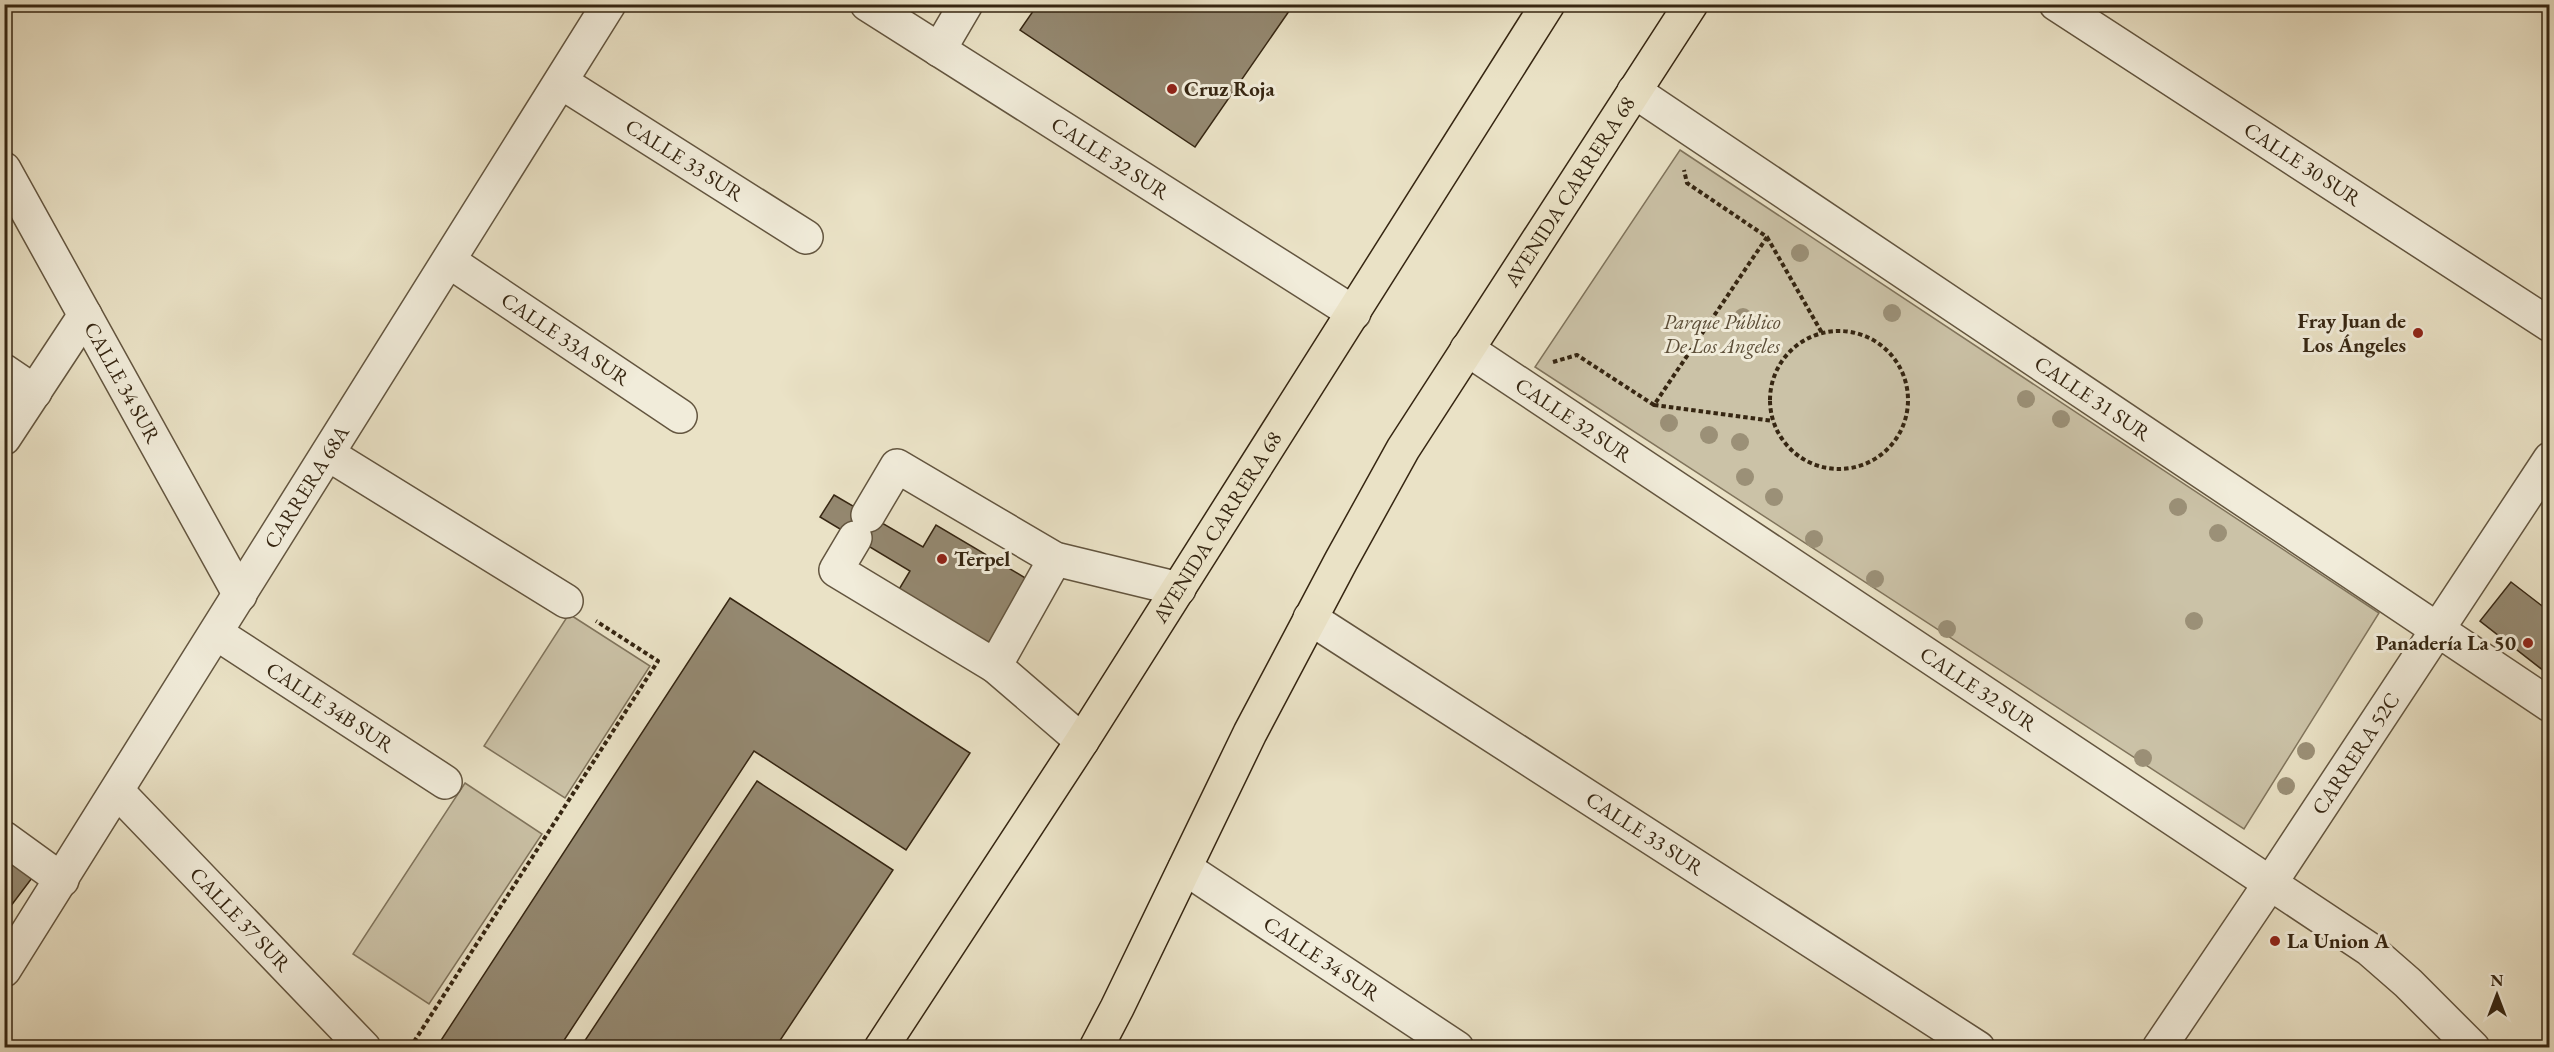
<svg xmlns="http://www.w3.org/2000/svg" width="2554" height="1052" font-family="'EB Garamond',serif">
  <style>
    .green { fill: #cbc2a7; stroke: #80745c; stroke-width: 1.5 }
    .building { fill: #948870; stroke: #362612; stroke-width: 1.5 }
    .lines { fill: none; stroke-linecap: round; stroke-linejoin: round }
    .minor-casing { stroke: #63553f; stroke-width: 36 }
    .major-casing { stroke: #362612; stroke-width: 36 }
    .path { stroke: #362612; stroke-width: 4; stroke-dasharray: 4.5 3; stroke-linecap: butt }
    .minor { stroke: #f1ecda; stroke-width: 33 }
    .major { stroke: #eae2c6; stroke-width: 33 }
    .tree { fill: #9b9077 }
    .poi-dot { fill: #8f2418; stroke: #f1ecda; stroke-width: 2 }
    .labels { text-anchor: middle; stroke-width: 6; stroke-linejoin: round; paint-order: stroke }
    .poi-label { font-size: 21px; font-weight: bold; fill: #362612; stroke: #f1ecda; text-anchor: start }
    .street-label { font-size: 21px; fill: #362612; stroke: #f1ecda }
    .park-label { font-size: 21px; font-style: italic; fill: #5b4d37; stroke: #f1ecda }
  </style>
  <rect width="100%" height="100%" fill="#eae2c6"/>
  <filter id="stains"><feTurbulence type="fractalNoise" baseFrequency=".00333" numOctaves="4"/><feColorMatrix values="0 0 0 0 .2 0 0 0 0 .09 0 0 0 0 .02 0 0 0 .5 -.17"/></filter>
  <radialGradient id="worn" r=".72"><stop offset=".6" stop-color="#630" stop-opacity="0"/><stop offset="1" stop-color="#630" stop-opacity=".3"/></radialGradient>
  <path class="green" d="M1680,150l699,463 -135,216 -709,-462z
    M569,614l81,52 -85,132 -81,-52z
    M465,783l77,51 -113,170 -76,-50z"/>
  <path class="building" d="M1038,4h256l-99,143 -175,-117z
    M834,495l89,52 13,-22 91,54 -39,65 -90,-53 12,-20 -90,-54z
    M2511,582l39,30v52l-6,7 -64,-50z
    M730,598l240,155 -64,97 -152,-99 -195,297h-123z
    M757,781l136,89 -118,178h-195z
    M4,858l28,20 -28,37z"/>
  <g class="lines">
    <defs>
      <g id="minor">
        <path id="s1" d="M867,4l487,309"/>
        <path id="s2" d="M2056,4l494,321"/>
        <path d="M939,50l27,-46"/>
        <path id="s3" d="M561,82l245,155"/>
        <path id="s4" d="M1634,91l916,614"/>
        <path id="s5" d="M4,169l236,426"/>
        <path id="s6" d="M449,261l231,155"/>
        <path id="s7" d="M1467,349l902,600 39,34 65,65"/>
        <path d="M4,371l31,21"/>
        <path d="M4,438l81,-123"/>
        <path d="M328,454l238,147"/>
        <path d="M868,515l29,-49 158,93 124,30"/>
        <path d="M855,538l-19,32 159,96 87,75"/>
        <path id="s8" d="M1310,618l668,430"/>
        <path id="s9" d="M216,633l229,149"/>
        <path d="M995,666l60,-107"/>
        <path id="s10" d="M117,791l247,257"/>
        <path d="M4,838l58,42"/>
        <path id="s11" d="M1185,868l272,180"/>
        <path id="s12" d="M4,970l605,-966"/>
        <path id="s13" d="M2159,1048l112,-166 279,-423"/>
      </g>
      <g id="major">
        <path id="s14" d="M881,1048l201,-307 466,-737"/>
        <path id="s15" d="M1096,1048l21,-40 133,-275 91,-172 62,-112 288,-445"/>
      </g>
    </defs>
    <use href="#minor" class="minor-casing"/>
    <use href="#major" class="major-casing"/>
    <path class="path" d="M1767,237l55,96
      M1770 400a69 69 0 1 1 138 0a69 69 0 1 1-138 0Z
      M1553,362l24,-7 77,50 113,-168 -80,-54 -3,-13
      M1654,405l119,16
      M410,1048l248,-387 -62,-40"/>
    <use href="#minor" class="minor"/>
    <use href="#major" class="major"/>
  </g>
  <g class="tree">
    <circle cx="1800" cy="253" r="9"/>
    <circle cx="1892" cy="313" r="9"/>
    <circle cx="1743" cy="317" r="9"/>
    <circle cx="2026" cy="399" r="9"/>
    <circle cx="2061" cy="419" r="9"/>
    <circle cx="1669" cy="423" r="9"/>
    <circle cx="1709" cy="435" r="9"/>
    <circle cx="1740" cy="442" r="9"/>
    <circle cx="1745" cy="477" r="9"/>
    <circle cx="1774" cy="497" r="9"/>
    <circle cx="2178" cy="507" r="9"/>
    <circle cx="2218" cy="533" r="9"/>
    <circle cx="1814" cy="539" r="9"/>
    <circle cx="1875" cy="579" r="9"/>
    <circle cx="2194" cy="621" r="9"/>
    <circle cx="1947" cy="629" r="9"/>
    <circle cx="2306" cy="751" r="9"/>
    <circle cx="2143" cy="758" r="9"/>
    <circle cx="2286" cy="786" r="9"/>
  </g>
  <g class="poi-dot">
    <circle cx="1172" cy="89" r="6"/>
    <circle cx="2418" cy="333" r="6"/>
    <circle cx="942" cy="559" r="6"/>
    <circle cx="2528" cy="643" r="6"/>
    <circle cx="2275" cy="941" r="6"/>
  </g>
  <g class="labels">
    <g class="poi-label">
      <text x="1184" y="96">Cruz Roja</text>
      <text x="2406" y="328" text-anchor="end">Fray Juan de<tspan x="2406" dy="24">Los Ángeles</tspan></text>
      <text x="954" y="566">Terpel</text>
      <text x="2516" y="650" text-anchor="end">Panadería La 50</text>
      <text x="2287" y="948">La Union A</text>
    </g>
    <g class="street-label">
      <text dy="7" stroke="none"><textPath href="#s3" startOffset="146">CALLE 33 SUR</textPath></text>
      <text dy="7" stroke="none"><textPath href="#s1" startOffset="288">CALLE 32 SUR</textPath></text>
      <text dy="7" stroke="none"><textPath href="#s2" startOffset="294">CALLE 30 SUR</textPath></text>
      <text dy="7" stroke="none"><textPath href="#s15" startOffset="980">AVENIDA CARRERA 68</textPath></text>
      <text dy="7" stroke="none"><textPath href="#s6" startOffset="140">CALLE 33A SUR</textPath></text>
      <text dy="7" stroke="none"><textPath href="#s5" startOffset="244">CALLE 34 SUR</textPath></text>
      <text dy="7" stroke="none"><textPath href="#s4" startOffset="552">CALLE 31 SUR</textPath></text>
      <text dy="7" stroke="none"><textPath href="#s7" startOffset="128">CALLE 32 SUR</textPath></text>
      <text dy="7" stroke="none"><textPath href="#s12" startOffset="570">CARRERA 68A</textPath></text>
      <text dy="7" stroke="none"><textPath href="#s14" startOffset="620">AVENIDA CARRERA 68</textPath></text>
      <text dy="7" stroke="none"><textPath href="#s7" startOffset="614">CALLE 32 SUR</textPath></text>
      <text dy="7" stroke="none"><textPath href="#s9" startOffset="136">CALLE 34B SUR</textPath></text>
      <text dy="7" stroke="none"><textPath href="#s13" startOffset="354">CARRERA 52C</textPath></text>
      <text dy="7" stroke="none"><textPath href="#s8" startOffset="398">CALLE 33 SUR</textPath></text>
      <text dy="7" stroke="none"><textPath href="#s10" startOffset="178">CALLE 37 SUR</textPath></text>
      <text dy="7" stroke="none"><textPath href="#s11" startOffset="164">CALLE 34 SUR</textPath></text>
    </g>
    <g class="park-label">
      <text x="1722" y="329">Parque Público<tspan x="1722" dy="24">De Los Angeles</tspan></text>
    </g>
  </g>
  <rect width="2554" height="1052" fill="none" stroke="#eae2c6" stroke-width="24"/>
  <rect x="6" y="6" width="2542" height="1040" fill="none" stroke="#362612" stroke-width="3"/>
  <rect x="12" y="12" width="2530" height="1028" fill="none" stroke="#362612" stroke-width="1.5"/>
  <g transform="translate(2497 995)" stroke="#f1ecda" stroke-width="4.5" paint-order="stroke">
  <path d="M0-4.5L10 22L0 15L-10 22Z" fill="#362612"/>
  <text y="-9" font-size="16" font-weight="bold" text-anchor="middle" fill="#362612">N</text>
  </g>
  <rect width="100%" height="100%" filter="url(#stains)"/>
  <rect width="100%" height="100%" fill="url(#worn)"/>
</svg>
